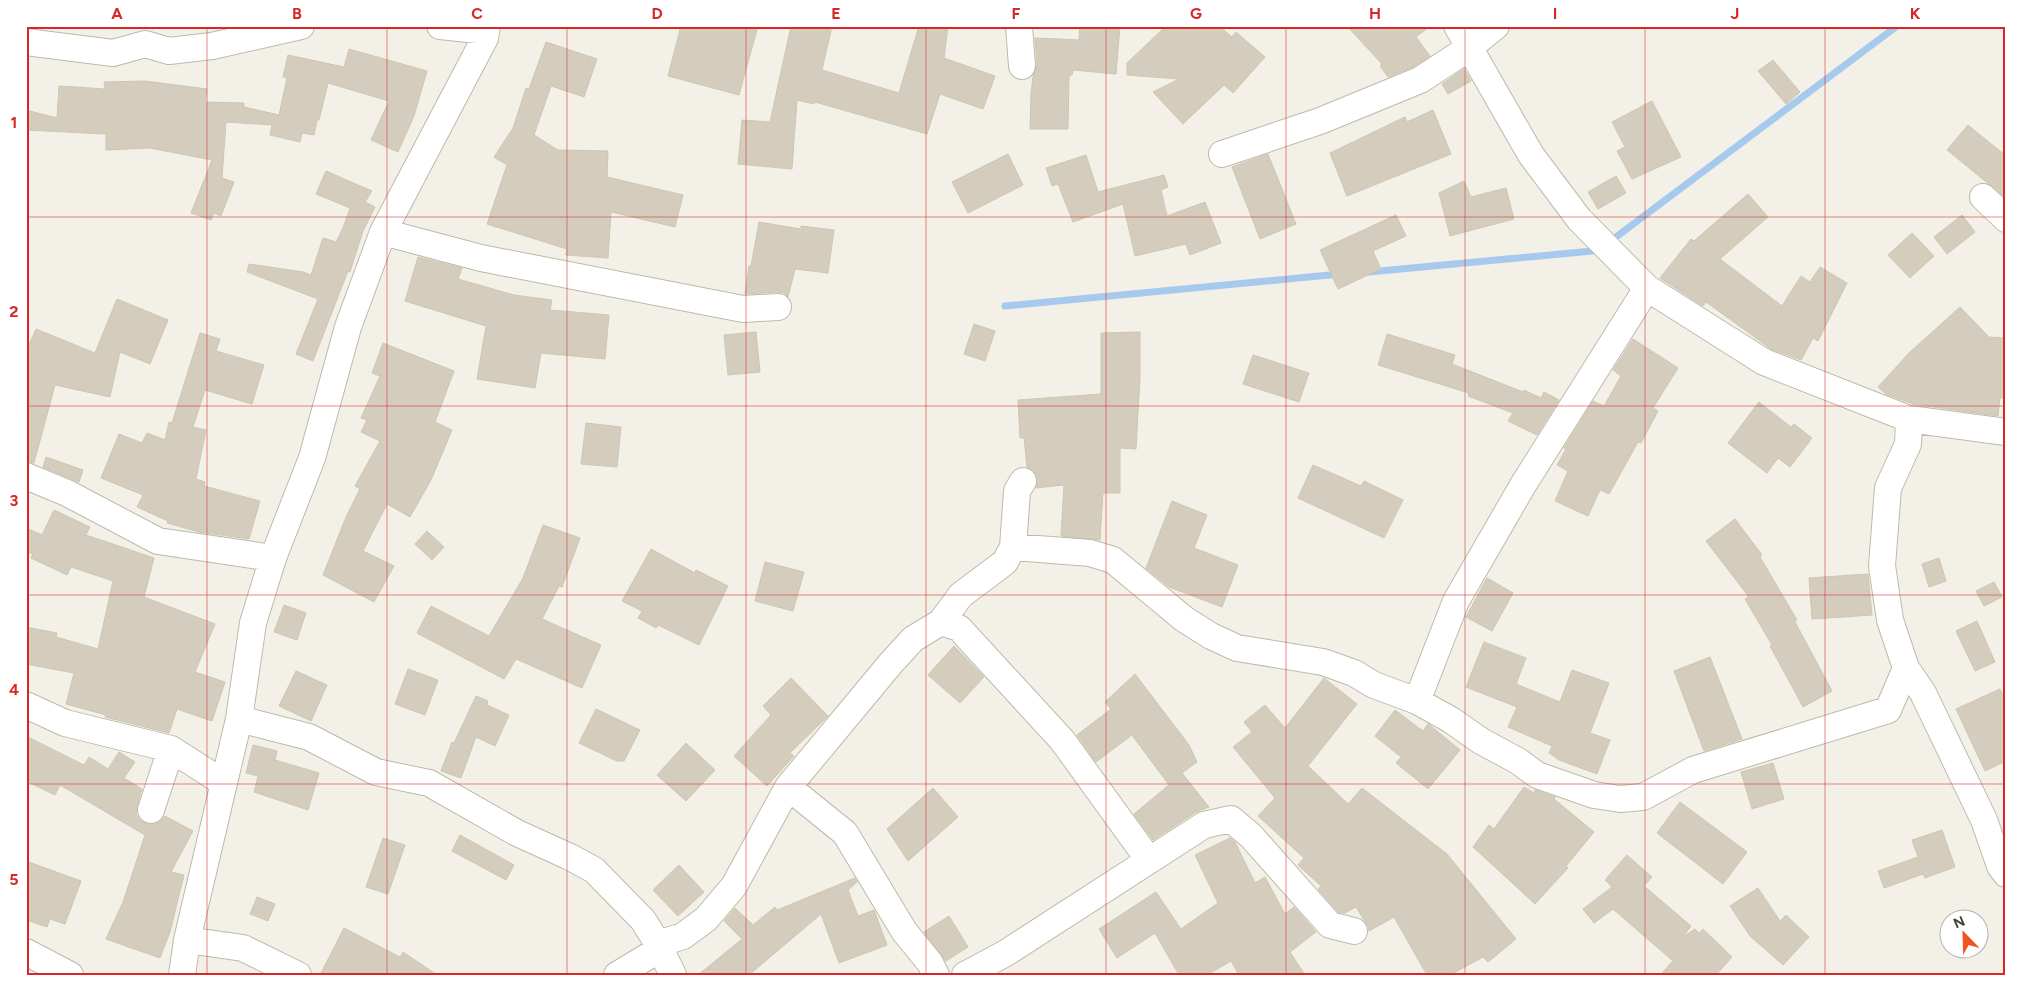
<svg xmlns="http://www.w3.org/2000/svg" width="2032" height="1001" font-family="Figtree,sans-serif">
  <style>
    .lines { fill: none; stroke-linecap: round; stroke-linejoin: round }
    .stream { stroke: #a6c9ed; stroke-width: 7 }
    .building { fill: #d4cdbd; stroke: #cec6b1 }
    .street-casing { stroke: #beb9aa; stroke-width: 28 }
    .street { stroke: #fff; stroke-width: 26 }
    .grid { fill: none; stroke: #d62828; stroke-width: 1; stroke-opacity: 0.55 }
    .neatline { fill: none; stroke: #d62828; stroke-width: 2 }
    .grid-label { font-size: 16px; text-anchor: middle; font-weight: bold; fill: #d62828 }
  </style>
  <rect width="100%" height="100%" fill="#f3f0e7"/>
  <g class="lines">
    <path class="stream" d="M1612,240l285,-214
      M1369,272l223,-21
      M1005,306l335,-32"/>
  </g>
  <path class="building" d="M681,26h77l-19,69 -71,-19z
    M791,26h41l-10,44 77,23 20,-67h29l-4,32 51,18 -12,33 -43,-15 -13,40 -112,-32 -1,2 -17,-4 -5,69 -54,-5 4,-44 28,2z
    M1080,26h40l-4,48 -43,-4 -1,5h-3l-1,54h-38l1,-35 2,-18 4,-11 -2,-27 44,2z
    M1166,26h53l13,11 4,-5 29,25 -32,36 -9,-8 -41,39 -30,-32 26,-13 -52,-4v-12z
    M1347,26h83l-14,11 14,19 -17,11 -25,10 -8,-11 2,-2z
    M546,42l51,17 -13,38 -33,-11 -17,49 24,15 50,1 -1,26 76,18 -8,32 -64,-15 -3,46 -42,-3 1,-6 -80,-25 20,-59 -13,-8 19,-29 13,-40 3,1z
    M349,49l78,22 -13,45 -16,36 -27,-12 18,-39 -61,-18 -9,37h-2l-3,15 -12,-2 -2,9 -30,-7 2,-10 -46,-3 -4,56 12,4 -13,34 -7,-3 -3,7 -20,-7 21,-53 -62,-12 -44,2v-16l-80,-4v-20l31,8 2,-32 46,3 -1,-7 41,-1 62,8 -2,13 39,1v4l35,8 8,-37 -4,-1 5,-22 56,12z
    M1773,60l27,32 -14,12 -28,-33z
    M1464,69l7,12 -23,13 -6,-10z
    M1652,101l29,56 -49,22 -15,-28 8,-4 -13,-25z
    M1433,110l18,44 -104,42 -17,-43 75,-36 2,5z
    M1968,125l38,31v42l-59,-48z
    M1008,154l15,31 -55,28 -16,-31z
    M1268,154l28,70 -36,15 -28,-72z
    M1086,155l12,37 66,-17 4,12 -7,3 6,26 38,-14 16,41 -31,12 -4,-11 -51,12 -12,-52 -50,18 -15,-38 -6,2 -6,-18z
    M326,171l46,20 -7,11 10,5 -12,24 -13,41 -2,-1 -35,90 -17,-7 22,-55 -71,-27 2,-8 54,8 8,3 12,-37 13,4 7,-14 7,-20 -34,-14z
    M1616,176l10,17 -28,16 -10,-17z
    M1464,181l7,16 35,-9 8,31 -64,17 -11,-43z
    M1748,194l20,23 -48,42 62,47 19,-30 9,6 10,-15 27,16 -29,58 -5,-3 -12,22 -30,-11 -65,-47 -3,4 -43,-28 31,-39 3,2z
    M1396,215l10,21 -33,15 8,18 -43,20 -18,-39z
    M1962,215l13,17 -28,22 -13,-17z
    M759,222l42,7v-3l33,4 -6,43 -33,-4 -7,28 -4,-4 -7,-1 -32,2 4,-28h2z
    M1912,233l22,23 -24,22 -22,-23z
    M418,257l44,11 -4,11 56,16 38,5 -2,10 59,5 -4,44 -64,-6 -6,35 -58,-9 9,-53 -81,-25z
    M117,299l51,21 -18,44 -30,-12 -10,45 -55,-12 -21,78 -8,-2v-109l10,-23 59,24z
    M1960,307l29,30 17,1v60h-6l-2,18 -85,-12 -27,-10 -8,-7 31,-34z
    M974,324l21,7 -10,30 -21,-7z
    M756,332l4,40 -32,3 -4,-40z
    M1140,332v45l-4,72 -16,-1v45h-17l-3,47 -39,-4 3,-51 -28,3 2,-7 -2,-7 -9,-7 -3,-29h-4l-2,-38 83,-6v-61z
    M200,333l20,6 -4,12 48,14 -12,39 -47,-14 -12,37 13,3 -10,49 9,3 -1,4 56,15 -11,38 -50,-7 -32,-9 1,-2 -31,-14 6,-12 -42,-17 18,-44 23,9 5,-10 18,7 4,-18 3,1z
    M1387,334l68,21 -3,9 71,28 1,-2 17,8 3,-6 15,8 -22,35 -29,-14 5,-8 -45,-17 1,-3 -91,-28z
    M1633,339l45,29 -25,40 5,3 -17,32 -3,-1 -29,52 -9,-4 -12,26 -33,-15 13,-30 -11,-6 9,-16 -2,-1 29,-47 11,5 17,-30 -8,-6z
    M383,343l71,28 -19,51 17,8 -21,50 -21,37 -23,-13 -24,47 31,15 -20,36 -51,-27 23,-58 14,-28 -5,-3 25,-45 -19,-9 6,-12 -6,-2 19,-42 -8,-3z
    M1253,355l56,18 -10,29 -56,-18z
    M1759,402l32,25 3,-3 18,14 -22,29 -12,-9 -11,15 -39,-30z
    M586,423l35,4 -4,40 -36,-3z
    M46,457l37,13 -4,12 -36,-15z
    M1313,465l48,21 3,-5 39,19 -19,38 -86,-40z
    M1172,501l35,14 -13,33 44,17 -16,42 -53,-20 -23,-19z
    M54,510l36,17 -4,8 68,23 -10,39 71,27 -20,48 30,10 -13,39 -35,-12 -8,24 -64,-16 1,-2 -40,-11 8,-31 -48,-9v-37l31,6 -1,4 42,12 15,-68 -42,-14 -4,8 -36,-17 2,-4 -7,-3v-23l16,7z
    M1735,519l27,36 -2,2 37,63h-3l38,71 -29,16 -33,-61 2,-1 -27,-46 4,-2 -43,-56z
    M543,525l37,13 -18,49 -3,-1 -17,33 59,26 -19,43 -66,-29 -12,20 -87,-46 14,-27 58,30 34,-58z
    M427,531l17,16 -12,13 -17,-16z
    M651,549l44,24 1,-3 32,16 -29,59 -41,-20 -2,3 -18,-10 4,-7 -20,-10z
    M1939,558l7,23 -17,6 -7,-23z
    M765,562l39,10 -11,39 -38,-10z
    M1868,574l4,41 -60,4 -3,-41z
    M1487,578l26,15 -21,38 -26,-14z
    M1994,582l8,15 -18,9 -8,-15z
    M284,605l22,8 -9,27 -23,-8z
    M1977,621l18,41 -20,9 -19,-40z
    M1484,642l42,16 -10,26 44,18 12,-32 37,13 -19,50 20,7 -13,34 -38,-14 -10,-7 3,-7 -44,-19 9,-20 -51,-20z
    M954,646l30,31 -24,26 -32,-28z
    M1710,657l32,82 -38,12 -30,-80z
    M408,669l30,11 -13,35 -30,-11z
    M296,671l31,14 -16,36 -32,-15z
    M1135,674l54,71 8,17 -15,11 27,34 -13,5 -43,28 -19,-26 35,-29 -37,-50 -36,27 -19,-27 34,-26 -6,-7z
    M791,678l37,38 -38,37 4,3 -27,30 -33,-30 37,-41 -8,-9z
    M1324,678l33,26 -49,62 40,38 14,-16 85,66 69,85 -28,23 -5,-5 -33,18h-23l-33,-58 -25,14 -1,-5 -12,-19 -11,6 -7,-1 -20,-23 3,-3 -23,-21 6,-7 -46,-42 17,-18 -42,-51 19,-15 -8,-10 21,-17 20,23z
    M2000,689l6,12v60l-21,10 -29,-62z
    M476,696l12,5 -1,4 22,10 -14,31 -19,-9 -15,41 -20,-7 11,-29 2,1z
    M596,709l44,21 -16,31h-7l-38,-18z
    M1395,710l28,21 5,-7 4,3 28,23 -32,39 -32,-26 5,-6 -26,-21z
    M26,736l58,29 5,-8 19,12 11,-17 16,10 -11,16 18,11 -5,17 -1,8 4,6 7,4 7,1 7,-4 4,-5 28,15 -22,41 13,3 -14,57 -10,26 -54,-19 17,-37 22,-67 -85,-50 -5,10 -29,-14z
    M686,743l29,27 -29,31 -29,-26z
    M253,745l24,6 -2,9 44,13 -11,37 -54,-18 4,-16 -12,-3z
    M1773,763l11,36 -32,10 -11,-37z
    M1524,787l10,6 1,-3 20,7 -1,2 40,33 -28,34 2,2 -33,36 -62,-57 16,-22 5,4z
    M933,788l25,29 -50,44 -21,-32z
    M1680,802l67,50 -24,32 -66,-51z
    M1942,830l13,37 -30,11 -2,-4 -39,14 -6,-17 40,-14 -6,-17z
    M460,835l54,30 -8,15 -54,-29z
    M383,838l22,7 -17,49 -22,-7z
    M1230,838l5,4 20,41 10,-6 20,37 9,-7 22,25 -26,20 15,23h-66l-8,-14 -24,14h-28l-24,-42 -38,25 -18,-29 57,-37 25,37 37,-26 -23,-48z
    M1627,855l25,22 -8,9 47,40 -8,11 12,-8 4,4 4,-4 29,28 -16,18h-56l13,-14 -60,-52 -19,14 -11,-14 29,-22 -7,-7z
    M26,861l55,20 -16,43 -15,-5 -3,8 -21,-7z
    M679,865l25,27 -26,24 -25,-26z
    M855,878l2,4 -9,8 10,26 16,-6 13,35 -48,18 -18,-49 -72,61h-51l44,-36 -18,-18 11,-13 18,17 22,-18 2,3z
    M1758,888l22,33 6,-6 23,22 -26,28 -33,-29 -20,-30z
    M257,897l18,7 -7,17 -18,-7z
    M949,916l19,31 -22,14 -22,-29z
    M344,928l56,29 3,-5 34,23h-117z"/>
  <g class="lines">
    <defs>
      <path id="street" d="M440,26l38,4 7,8
        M1019,26l3,40
        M1457,26l74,129 48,64 68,69 117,74 145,57 97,13
        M26,42l87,11 32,-9 24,7 43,-5 89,-20
        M1222,154l98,-33 100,-41 49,-32 27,-22
        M1983,197l23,22
        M383,232l98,26 262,51 35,-2
        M1909,419l-1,25 -20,44 -6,78 8,54 16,48 17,25 61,127 16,46 6,8
        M26,476l41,17 91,48 115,17
        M1013,547l77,6 23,7 71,59 27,17 26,12 86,14 31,11 20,12 43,16 34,19 30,21 37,20 19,14 57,20 26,4 23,-2 50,-27 195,-60 18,-42
        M941,622l18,6 103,112 87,120
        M1417,701l39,-100 67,-116 124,-197
        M26,705l39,18 106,26 53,34
        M239,719l70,18 67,35 53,11 88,50 53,24 24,13 49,50 15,24 15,31
        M788,787l57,46 59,98 26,32 6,12
        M151,810l20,-61
        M187,940l56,8 55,27
        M658,944l25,-8 23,-17 28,-33 54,-99 103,-124 22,-24 28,-17 20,-27 44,-33 8,-15 4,-56 6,-10
        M26,952l44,23
        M182,975l5,-35 52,-221 14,-96 20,-65 39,-100 36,-131 35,-95 102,-194 2,-12
        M617,975l43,-26
        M965,975l41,-22 198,-128 27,-6 20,17 79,89 24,6"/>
    </defs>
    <use href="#street" class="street-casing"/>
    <use href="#street" class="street"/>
  </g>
  <path class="grid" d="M207,26v949M387,26v949M567,26v949M746,26v949M926,26v949M1106,26v949M1286,26v949M1465,26v949M1645,26v949M1825,26v949M26,217h1980M26,406h1980M26,595h1980M26,784h1980"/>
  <rect width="2032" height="1001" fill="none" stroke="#ffffff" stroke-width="55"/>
  <g transform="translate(1964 934) rotate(337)"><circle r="24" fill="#ffffff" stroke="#b5b3af"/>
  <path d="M0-4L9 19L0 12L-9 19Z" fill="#f05521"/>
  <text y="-8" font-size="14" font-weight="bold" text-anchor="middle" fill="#454136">N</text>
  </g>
  <rect x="28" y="28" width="1976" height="946" class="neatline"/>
  <g class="grid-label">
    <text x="117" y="19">A</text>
    <text x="297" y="19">B</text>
    <text x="477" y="19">C</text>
    <text x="657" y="19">D</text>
    <text x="836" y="19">E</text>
    <text x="1016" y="19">F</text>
    <text x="1196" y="19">G</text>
    <text x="1375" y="19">H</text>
    <text x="1555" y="19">I</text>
    <text x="1735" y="19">J</text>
    <text x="1915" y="19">K</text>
    <text x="14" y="128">1</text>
    <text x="14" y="317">2</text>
    <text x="14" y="506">3</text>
    <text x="14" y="695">4</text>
    <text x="14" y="885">5</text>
  </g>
</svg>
